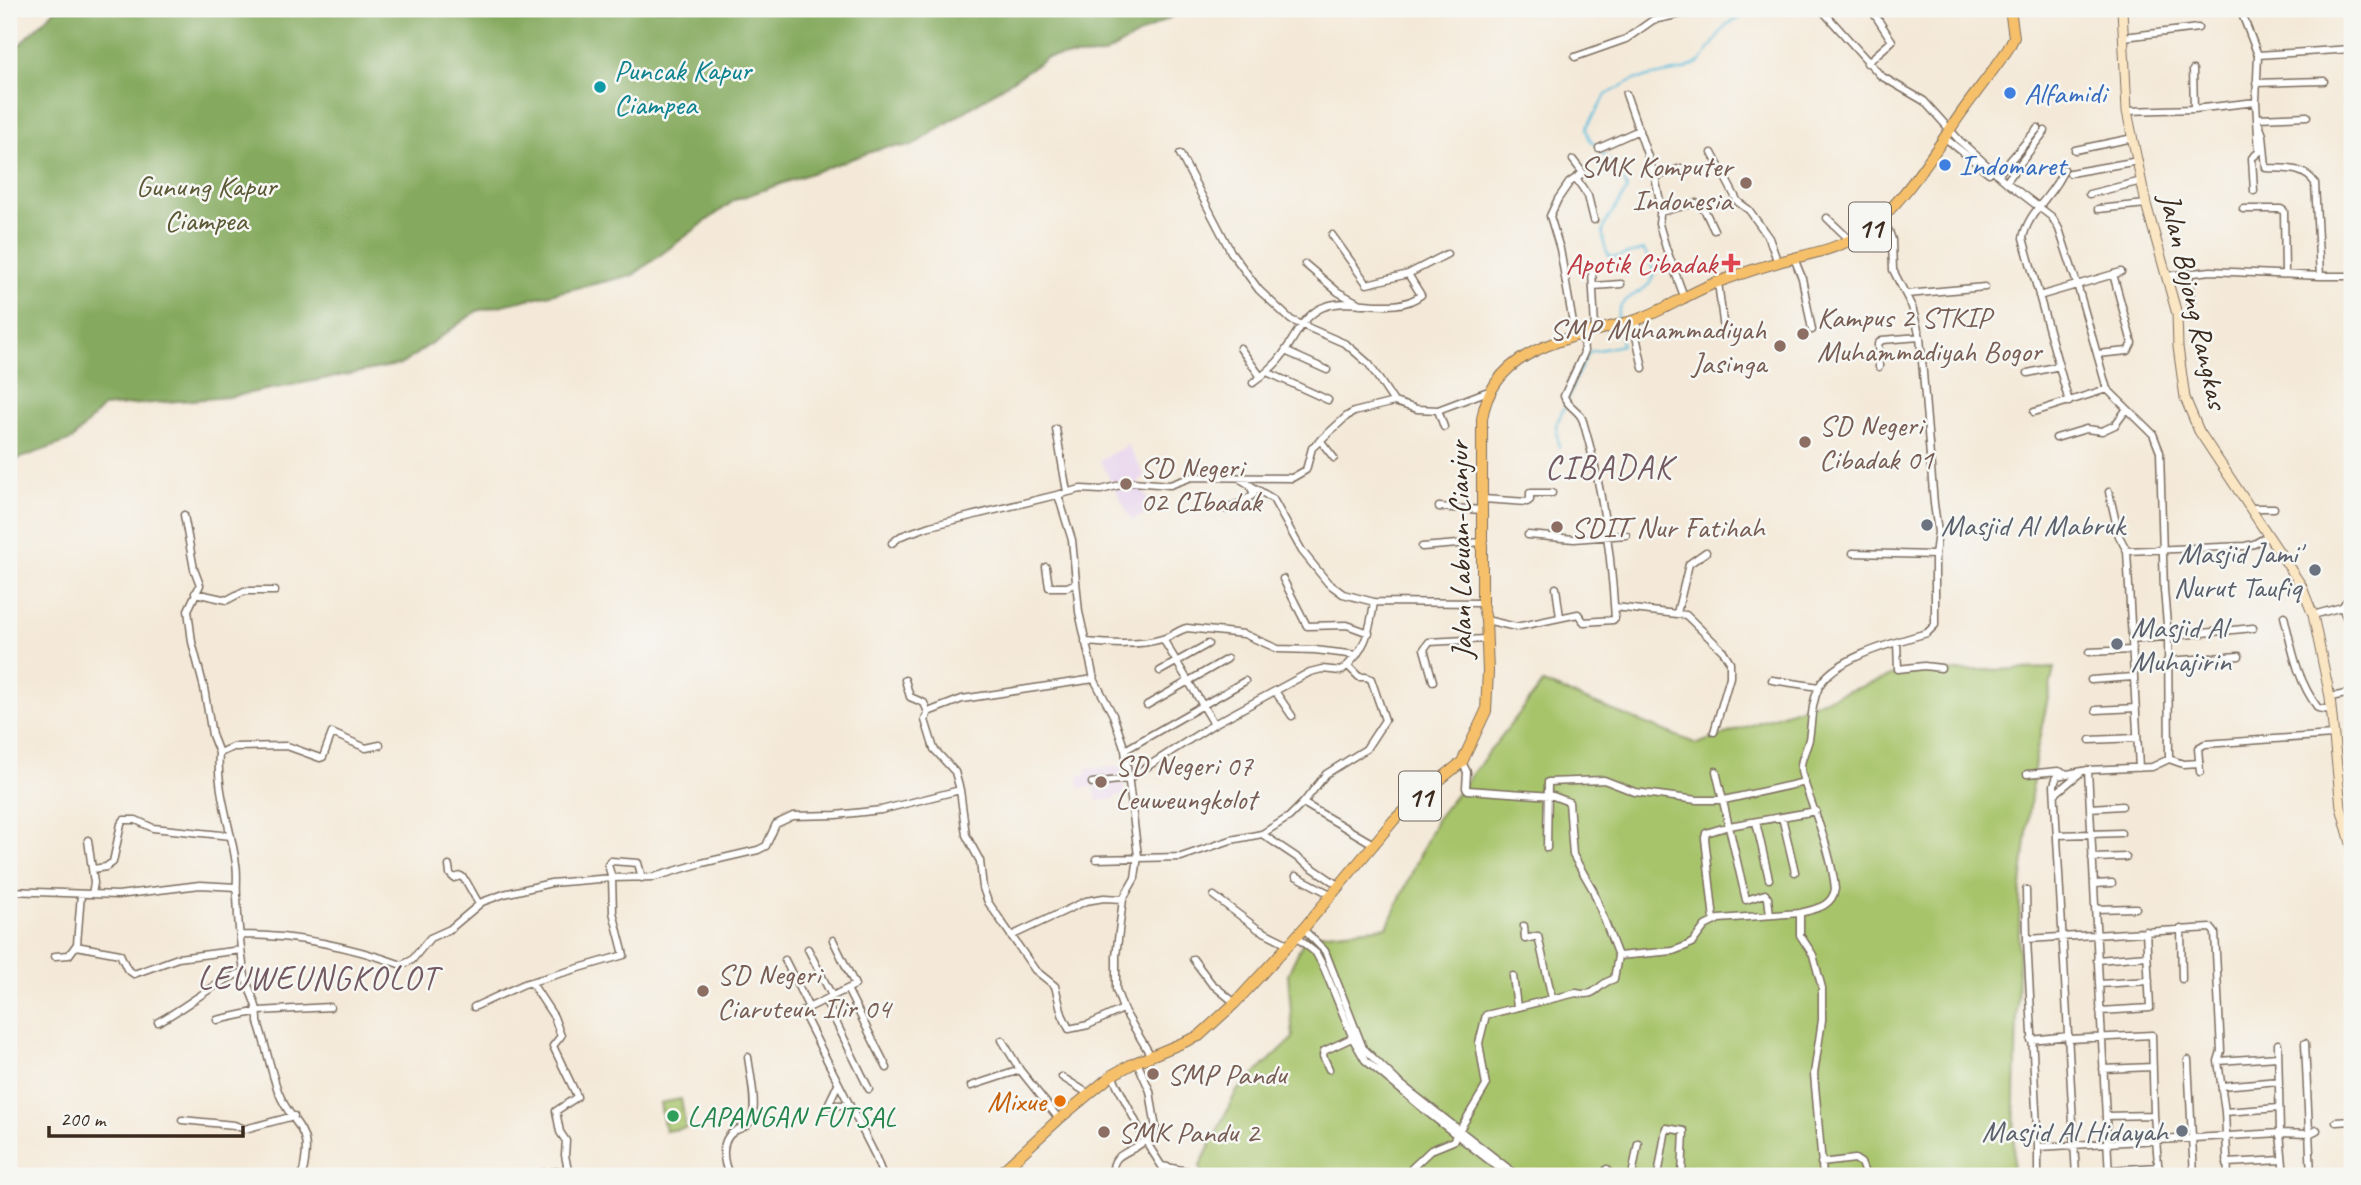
<svg xmlns="http://www.w3.org/2000/svg" width="2361" height="1185" font-family="Caveat,sans-serif">
  <style>
    .built { fill: #e8d2ee }
    .green { fill: #a7c46b; stroke: #717744; stroke-width: 2 }
    .forest { fill: #85aa5f; stroke: #606a3e; stroke-width: 2 }
    .lines { fill: none; stroke-linecap: round; stroke-linejoin: round }
    .stream { stroke: #5fbede; stroke-width: 2 }
    .minor-casing { stroke: #7c6d5f; stroke-width: 9 }
    .secondary-casing { stroke: #7c6d5f; stroke-width: 11 }
    .trunk-casing { stroke: #7c6d5f; stroke-width: 12 }
    .minor { stroke: #fff; stroke-width: 6 }
    .secondary { stroke: #fbe6c4; stroke-width: 9 }
    .trunk { stroke: #f6c06b; stroke-width: 10 }
    .culture-dot { fill: #0f9aa8; stroke: #f6f6f2; stroke-width: 2.5 }
    .shop-dot { fill: #3f7fe0; stroke: #f6f6f2; stroke-width: 2.5 }
    .education-dot { fill: #8d6e63; stroke: #f6f6f2; stroke-width: 2.5 }
    .health-dot { fill: #e0444e; stroke: #f6f6f2; stroke-width: 2.5 }
    .worship-dot { fill: #6b7280; stroke: #f6f6f2; stroke-width: 2.5 }
    .food-dot { fill: #e8710a; stroke: #f6f6f2; stroke-width: 2.5 }
    .leisure-dot { fill: #2e9e5b; stroke: #f6f6f2; stroke-width: 2.5 }
    .labels { text-anchor: middle; stroke-width: 5; stroke-linejoin: round; paint-order: stroke }
    .shield { fill: #f6f6f2; stroke: #73675e; stroke-width: 2 }
    .shield-label { font-size: 28px; font-weight: bold; fill: #3b2a1e }
    .culture-label { font-size: 30px; fill: #0d838f; stroke: #f6f6f2; text-anchor: start }
    .shop-label { font-size: 30px; fill: #366cbe; stroke: #f6f6f2; text-anchor: start }
    .education-label { font-size: 30px; fill: #785e54; stroke: #f6f6f2; text-anchor: start }
    .park-label { font-size: 30px; fill: #5b5835; stroke: #f6f6f2 }
    .health-label { font-size: 30px; fill: #be3a42; stroke: #f6f6f2; text-anchor: end }
    .street-label { font-size: 30px; fill: #3b2a1e; stroke: #f6f6f2 }
    .worship-label { font-size: 30px; fill: #5b616d; stroke: #f6f6f2; text-anchor: start }
    .food-label { font-size: 30px; fill: #c56008; stroke: #f6f6f2; text-anchor: end }
    .leisure-label { font-size: 30px; fill: #27864d; stroke: #f6f6f2; text-anchor: start }
    .quarter-label { font-size: 33px; letter-spacing: 2px; fill: #735a62; stroke: #f6f6f2 }
  </style>
  <rect width="100%" height="100%" fill="#f6f6f2"/>
  <filter id="ink" filterUnits="userSpaceOnUse"><feTurbulence type="fractalNoise" baseFrequency=".0143" numOctaves="2"/><feDisplacementMap in="SourceGraphic" scale="14" xChannelSelector="R" yChannelSelector="G"/><feConvolveMatrix kernelMatrix="1 2 1 2 8 2 1 2 1" color-interpolation-filters="sRGB"/></filter>
  <filter id="wash" filterUnits="userSpaceOnUse"><feTurbulence type="fractalNoise" baseFrequency=".00686" numOctaves="4" result="noise"/><feDisplacementMap in="SourceGraphic" scale="28" xChannelSelector="R" yChannelSelector="G"/><feGaussianBlur stdDeviation="1.57" result="paint"/><feColorMatrix in="noise" values="0 0 0 0 0 0 0 0 0 0 0 0 0 0 0 0 0 1.4 0 .05"/><feComposite in="paint" operator="in"/></filter>
  <g filter="url(#wash)">
    <rect width="100%" height="100%" fill="#f4e9d8"/>
    <path class="built" d="M1128,445l17,31 -7,7 16,26 -22,12 -32,-61z
      M1122,766l3,29 -10,1v3l-19,2 -1,-14 -16,1 -1,-12 9,-1 -1,-6z"/>
    <path class="green" d="M2054,668l-19,92 -15,135 -7,281h-811l-2,-10 36,-74 57,-54 -5,-64 18,-39 81,-8 49,-107 107,-137 154,61 203,-71z
      M681,1099l5,29 -21,3 -5,-28z"/>
    <path class="forest" d="M56,9h1129l-83,46 -54,2 -136,89 -27,1 -150,53 -102,75 -156,36 -75,53 -173,33 -126,10 -31,33 -63,22v-407z"/>
    <g class="lines">
      <path class="stream" d="M1596,146l-7,-8 -3,-9 20,-34 27,-15 51,-10 17,-9 25,-36 31,-16
        M1600,150l23,28 4,11c-12,27 -35,34 -18,67l6,1 29,-7 11,23c-1,1 -4,9 -5,10 -12,14 -32,13 -33,37
        M1568,401l8,-24 13,-25 33,-7 -3,-16
        M1559,447l-3,-22 9,-19"/>
    </g>
  </g>
  <g filter="url(#ink)">
    <g class="lines">
      <defs>
        <path id="minor" d="M1821,9l60,67 43,25 36,40 46,41 46,35 7,12 18,55 30,105 46,45 7,18 4,138 4,46 1,123 -17,8 -64,3 -31,6 -3,9 22,391
          M2240,9l18,46
          M2124,37l74,-9
          M1575,57l51,-18 27,-19 28,-6 13,-5
          M1867,63l25,-22 -21,-32
          M2193,70l1,39
          M2256,83l68,-2
          M1626,94l29,83 6,29 -2,18 7,24 19,51
          M2127,111l67,-2 62,-7 2,-47 94,-6
          M2257,118l50,-2
          M1945,138l44,35 4,-5
          M1599,148l40,-18
          M2075,150l58,-12
          M1712,153l26,49 11,8 20,28 9,25
          M1180,154l51,98 28,38 32,30 55,24 23,20 25,38 23,7 21,1 53,-20
          M1573,160l10,13 -14,10 -11,16 -8,17 10,33 15,86
          M2064,169c-9,25 -36,42 -41,69l46,164
          M2070,173l68,-12
          M1998,175l40,-47
          M1655,177l26,-9
          M1576,178l12,18 6,24
          M2006,182l39,-51
          M2254,191l-2,-33 7,-6 -3,-50
          M2089,194l53,-13
          M2098,209l48,-5
          M2243,209h38l3,2 1,62
          M1660,212l36,-9 9,8 9,19
          M1827,218l23,22
          M1332,235l35,49 41,-10 39,-20
          M1794,258l8,20 10,52
          M1305,264l33,28 22,12
          M1592,271l3,58
          M2189,273l3,45
          M2166,276l45,-5 109,5 -5,-93c-12,-17 -31,-14 -49,-15l-3,-33 -5,-13
          M2320,276h32
          M1718,282l6,48
          M1594,286l27,-2
          M1907,294l78,-7
          M2039,296l82,-24
          M1638,319l-2,17 7,32
          M1240,348l21,29
          M1285,351l42,19
          M2097,354l31,-3 4,-8 -19,-69
          M1879,367l-1,-23 4,-4 38,-3
          M1267,372l61,28
          M2028,373l31,-7
          M1253,383c10,-8 21,-16 28,-26 13,-17 20,-39 40,-49 31,-14 72,9 100,-13l-13,-21
          M1438,410l6,17
          M2034,412l73,-23
          M1056,429l11,63
          M2056,438l30,-9 16,2 13,-6 11,-15
          M1320,440l14,18
          M1240,479l33,20 29,52 26,32 15,11 31,8 108,1
          M2109,492l10,44 8,15
          M1058,495l14,45 7,72 15,67 -132,20 -34,13 -3,8 9,29 21,23 5,18 6,45 14,26 3,27 5,14 47,68 20,16 7,28 7,15 19,-4 35,-16
          M1483,499l44,3 3,-2v-7h22
          M1439,507l43,3
          M2250,508h24
          M1226,509l17,-7 11,-8 -3,-6
          M184,515l10,54 6,16 -12,25 4,32 12,46 8,47 7,18
          M1528,535l46,4 52,-4
          M892,543l9,-7 29,-10 151,-37 20,1 31,-8 38,3 22,-8 100,1 14,-8 6,-22 35,-32 7,-4 40,-10
          M1422,547l60,-5
          M1853,553l82,2
          M1046,567l3,20h18l9,-4
          M1283,579l24,47 40,-1 22,8
          M1556,588l4,29
          M195,593l32,7 17,-9h31
          M1615,607l71,8 37,36 7,11v15l-16,55
          M2342,607l10,24
          M1677,613l12,-49 17,-12
          M2313,615l29,-8 10,-13
          M2284,616c8,33 13,64 34,92l12,2
          M1486,620l30,7 62,-13 6,8 29,-2 2,-2c-4,-66 -13,-134 -32,-197 -3,-11 -16,-14 -19,-25l20,-43 -1,-20
          M1163,639l51,85
          M2132,640l121,-12
          M1085,642c24,2 54,4 77,-3 9,-2 16,-9 25,-11l57,6 34,15 37,1 42,5
          M1897,642l1,27 26,-3 17,2
          M2089,652l42,-2
          M2167,661l72,-5
          M1160,671l48,-27
          M1094,679l19,36 12,35 13,106 -3,22 -12,21 -7,57v33l7,20 28,47
          M905,680l5,17 14,6 4,9
          M1772,680l47,7
          M2091,680l42,-3
          M1433,681l-9,-32 5,-7 56,-3
          M1275,691l17,25
          M2330,697l22,-4
          M1147,705l80,-46
          M2096,710l40,-2
          M2090,740l47,-2
          M1125,750l120,-69
          M2169,759l14,5 17,-1
          M1462,762l5,10 -1,16 2,2 85,6 16,6 4,53 20,35 25,66 55,-5 13,-5 7,-4 12,-16 14,-7 81,-6
          M2139,768l-12,-217 118,-5 9,-2 14,-8
          M2088,770l21,406
          M1716,771l30,129 19,-6 3,4 2,17
          M2200,772l-2,-24 7,-4 128,-9
          M2027,774l31,-3 7,2
          M1092,783l36,-4 86,-55 96,-52 12,-3 19,2c24,-19 29,-40 33,-69
          M2055,794l25,-21
          M1303,803l72,42
          M2090,808l32,-2
          M1782,817l13,55
          M1756,822l13,57
          M1262,834l79,53
          M2058,835l63,-2
          M88,840l6,43 -2,11
          M1547,848l1,-66 56,-2 31,12 62,8h27l81,-18
          M2092,858l34,-1
          M1096,859l85,-2 50,-17 31,-6 27,-17 14,-14 23,-29 40,-25 19,-29 -14,-41 -5,-2h-7l-11,-11
          M449,866l1,8 4,4 7,-2 5,5 13,23
          M93,869l13,-2 7,-5 8,-38 3,-4h12l17,8 78,8
          M1296,876l36,19
          M2095,884l17,-1
          M2026,890l1,49
          M9,891l109,4 82,-10 36,2
          M1214,896l44,33 30,15
          M2095,909l41,-1
          M1714,920l-9,-82 1,-5 23,-7 87,-15
          M1524,926l1,13 13,-3 14,62
          M1303,929l22,22 38,97 34,33 121,95
          M2181,929l1,50
          M240,935c55,0 109,11 162,30l10,-5 18,-22 20,-9 32,-27 22,-8 47,-11 61,-5 -4,-13 3,-4 27,2 4,15
          M1011,936l75,-35 18,-3 19,1
          M1296,937l20,16 8,15 30,73 11,19 67,56 77,60
          M833,940l22,45 -53,26 72,142 9,23
          M76,946l44,8 7,15 7,5 44,-16 63,-8
          M808,949l24,47
          M55,956l14,-1 8,-11 4,-50
          M1193,959l18,24 24,20
          M785,960l24,48
          M2097,960l50,-4
          M1513,976l4,31
          M531,982l23,35 7,19 -8,10 23,48 1,3 -21,14 4,21 6,9 -1,14 4,21
          M2099,984l50,-3
          M847,989l40,79
          M825,1000l44,89
          M474,1007l50,-23 100,-29 -11,-43 -1,-34 42,-1 48,-14 56,-13 8,-4 10,-22 17,-8 43,-1 45,-5 79,-20
          M2100,1011l50,-3 -4,-77
          M217,1020l42,-9 71,-4
          M158,1022c30,-15 55,-40 86,-50
          M2069,1039l83,-4 2,80 5,61
          M1002,1040l18,30 39,49
          M2031,1040l38,-4
          M2305,1043l6,133
          M2278,1044l2,89 4,43
          M2188,1060l6,116
          M2218,1061l60,-4
          M1329,1069l-6,-13 1,-5 32,-15
          M2103,1069l50,-2
          M1112,1075l33,65 23,36
          M1062,1077l27,17
          M838,1084l-10,21h21
          M971,1086l49,-16
          M2222,1086l57,-5
          M2225,1112l54,-4
          M2106,1116l48,-1
          M182,1120l52,5 11,4 49,-13
          M2336,1122l16,-1
          M2038,1147l242,-14 29,1 8,-4
          M1821,1163l34,-4 6,4 5,13
          M2227,1163l55,-3
          M1162,1166l49,10
          M2109,1170l50,-3
          M302,1176c13,-52 -9,-46 -24,-85 -8,-22 -12,-46 -20,-69 1,-18 -11,-33 -14,-51 -4,-25 -6,-50 -7,-75 -1,-11 1,-22 -1,-32 -5,-37 -20,-74 -17,-111l14,-6 54,-1 33,12 3,-1 9,-24 34,15 14,-3
          M519,1176l50,-6
          M730,1176c-7,-13 -11,-36 5,-45 7,-4 13,-4 17,-13 5,-14 -2,-45 -4,-61
          M1113,1176c-2,-19 8,-21 23,-29 7,-4 13,-10 19,-14l1,-4 -6,-38 -13,-29
          M1414,1176l-2,-8 19,-18 22,-9 33,-55 -7,-43 7,-28 90,-22c22,5 20,-9 38,-14l4,-23
          M1605,1176l2,-7
          M1632,1176l6,-33
          M1658,1176l8,-48 18,3 -2,45
          M1823,1176l-9,-102 8,-54v-32l-9,-33 -13,-20v-22c15,-4 32,-6 35,-24 -4,-40 -21,-76 -33,-114 -4,-13 4,-23 7,-36 3,-17 2,-36 10,-52 13,-29 80,-46 108,-54l8,-8v-70l3,-23 -4,-28 -14,-167 -8,-30 -19,-37 -1,-30 -3,-9 -8,-13
          M2038,1176v-29l-11,-208 184,-11 4,5 6,118 -3,10 7,51 3,64"/>
        <path id="secondary" d="M2122,9l5,102 19,93 31,110 1,33 7,51 14,33 102,154 12,30 17,82 11,110 11,40"/>
        <path id="trunk" d="M997,1176l62,-57 53,-44 22,-12 65,-27 36,-33 68,-74 91,-109 23,-22 45,-36 24,-51 2,-40 -2,-51 -4,-17v-184c11,-75 97,-82 154,-99 30,-10 54,-28 82,-38 25,-9 51,-18 76,-24 25,-6 48,-11 70,-26 32,-21 63,-69 85,-101 18,-28 40,-54 59,-82l6,-12 -4,-28"/>
      </defs>
      <use href="#minor" class="minor-casing"/>
      <use href="#secondary" class="secondary-casing"/>
      <use href="#trunk" class="trunk-casing"/>
      <use href="#minor" class="minor"/>
      <use href="#secondary" class="secondary"/>
      <use href="#trunk" class="trunk"/>
    </g>
  </g>
  <circle class="culture-dot" cx="600" cy="87" r="7"/>
  <g class="shop-dot">
    <circle cx="2010" cy="93" r="7"/>
    <circle cx="1945" cy="165" r="7"/>
  </g>
  <g class="education-dot">
    <circle cx="1746" cy="183" r="7"/>
    <circle cx="1803" cy="334" r="7"/>
    <circle cx="1780" cy="346" r="7"/>
    <circle cx="1805" cy="442" r="7"/>
    <circle cx="1126" cy="484" r="7"/>
    <circle cx="1557" cy="527" r="7"/>
    <circle cx="1101" cy="782" r="7"/>
    <circle cx="703" cy="991" r="7"/>
    <circle cx="1153" cy="1074" r="7"/>
    <circle cx="1104" cy="1132" r="7"/>
  </g>
  <path class="health-dot" d="M1727.5 252.5h7v7h7v7h-7v7h-7v-7h-7v-7h7z"/>
  <g class="worship-dot">
    <circle cx="1927" cy="525" r="7"/>
    <circle cx="2315" cy="570" r="7"/>
    <circle cx="2117" cy="644" r="7"/>
    <circle cx="2182" cy="1131" r="7"/>
  </g>
  <circle class="food-dot" cx="1060" cy="1101" r="7"/>
  <circle class="leisure-dot" cx="673" cy="1116" r="7"/>
  <g class="labels">
    <g class="shield">
      <rect x="1849" y="202.5" width="42" height="49" rx="5"/>
      <rect x="1399" y="771.5" width="42" height="49" rx="5"/>
    </g>
    <g class="shield-label">
      <text x="1870" y="237">11</text>
      <text x="1420" y="806">11</text>
    </g>
    <g class="culture-label">
      <text x="614" y="80">Puncak Kapur<tspan x="614" dy="34">Ciampea</tspan></text>
    </g>
    <g class="shop-label">
      <text x="2024" y="103">Alfamidi</text>
      <text x="1959" y="175">Indomaret</text>
    </g>
    <g class="education-label">
      <text x="1732" y="176" text-anchor="end">SMK Komputer<tspan x="1732" dy="34">Indonesia</tspan></text>
      <text x="1817" y="327">Kampus 2 STKIP<tspan x="1817" dy="34">Muhammadiyah Bogor</tspan></text>
      <text x="1766" y="339" text-anchor="end">SMP Muhammadiyah<tspan x="1766" dy="34">Jasinga</tspan></text>
      <text x="1819" y="435">SD Negeri<tspan x="1819" dy="34">Cibadak 01</tspan></text>
      <text x="1140" y="477">SD Negeri<tspan x="1140" dy="34">02 CIbadak</tspan></text>
      <text x="1571" y="537">SDIT Nur Fatihah</text>
      <text x="1115" y="775">SD Negeri 07<tspan x="1115" dy="34">Leuweungkolot</tspan></text>
      <text x="717" y="984">SD Negeri<tspan x="717" dy="34">Ciaruteun Ilir 04</tspan></text>
      <text x="1167" y="1084">SMP Pandu</text>
      <text x="1118" y="1142">SMK Pandu 2</text>
    </g>
    <g class="park-label">
      <text x="206" y="196">Gunung Kapur<tspan x="206" dy="34">Ciampea</tspan></text>
    </g>
    <g class="health-label">
      <text x="1717" y="273">Apotik Cibadak</text>
    </g>
    <g class="street-label">
      <text transform="translate(2194 301) rotate(77)" y="10">Jalan Bojong Rangkas</text>
      <text transform="translate(1460 550) rotate(-91)" y="10">Jalan Labuan-Cianjur</text>
    </g>
    <g class="worship-label">
      <text x="1941" y="535">Masjid Al Mabruk</text>
      <text x="2301" y="563" text-anchor="end">Masjid Jami'<tspan x="2301" dy="34">Nurut Taufiq</tspan></text>
      <text x="2131" y="637">Masjid Al<tspan x="2131" dy="34">Muhajirin</tspan></text>
      <text x="2168" y="1141" text-anchor="end">Masjid Al Hidayah</text>
    </g>
    <g class="food-label">
      <text x="1046" y="1111">Mixue</text>
    </g>
    <g class="leisure-label">
      <text x="687" y="1126">LAPANGAN FUTSAL</text>
    </g>
    <g class="quarter-label">
      <text x="1609" y="478">CIBADAK</text>
      <text x="318" y="989">LEUWEUNGKOLOT</text>
    </g>
  </g>
  <rect width="2361" height="1185" fill="none" stroke="#f6f6f2" stroke-width="35"/>
  <path d="M49 1126v10h194v-10" fill="none" stroke="#3b2a1e" stroke-width="3.5"/>
  <text x="60" y="1126" font-size="21" fill="#3b2a1e" stroke="#f6f6f2" stroke-width="5" paint-order="stroke">200 m</text>
</svg>
